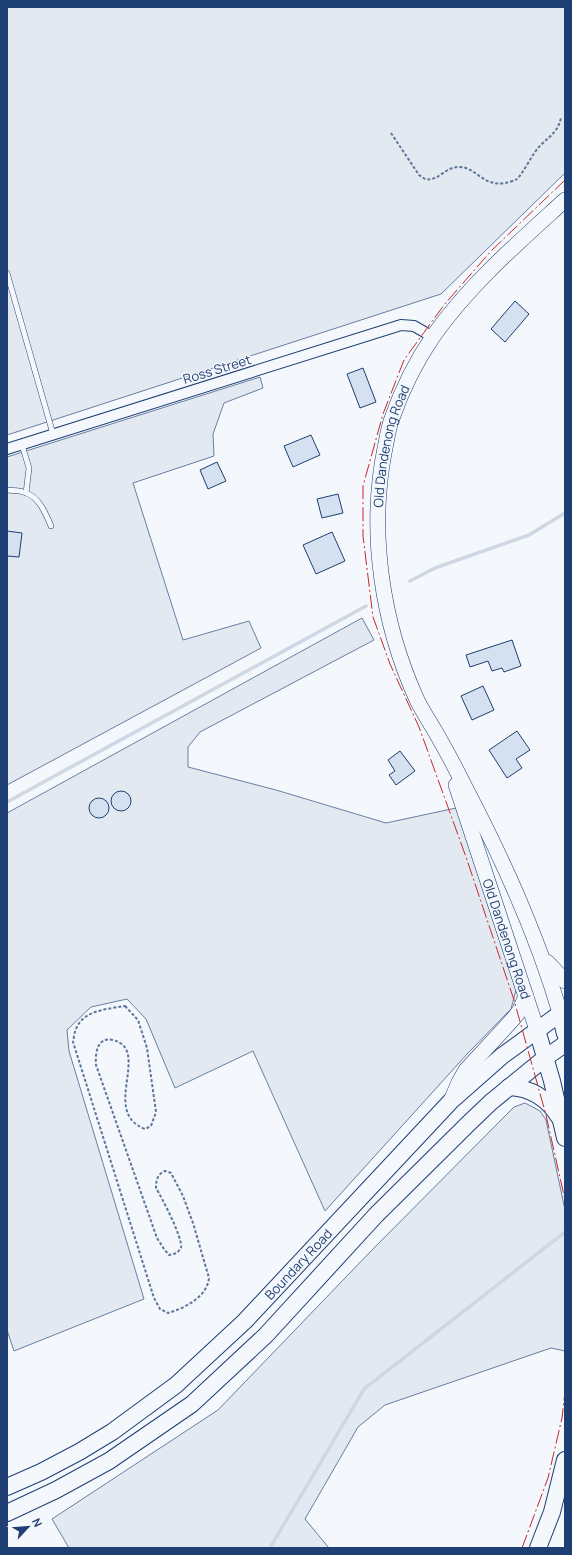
<svg xmlns="http://www.w3.org/2000/svg" width="572" height="1555" font-family="Manrope,sans-serif">
  <style>
    .green { fill: #e3e9f0; stroke: #687fa3 }
    .lines { fill: none; stroke-linecap: round; stroke-linejoin: round }
    .stream { stroke: #cfd7e4; stroke-width: 3.5 }
    .building { fill: #d5e0f0; stroke: #1d3f73 }
    .service-casing { stroke: #1d3f73; stroke-width: 6 }
    .minor-casing { stroke: #1d3f73; stroke-width: 12 }
    .secondary-casing { stroke: #1d3f73; stroke-width: 16 }
    .primary-casing { stroke: #1d3f73; stroke-width: 18 }
    .path { stroke: #5e769c; stroke-width: 2; stroke-dasharray: 3 2; stroke-linecap: butt }
    .service { stroke: #f4f7fb; stroke-width: 5 }
    .minor { stroke: #f4f7fb; stroke-width: 10 }
    .secondary { stroke: #f4f7fb; stroke-width: 15 }
    .primary { stroke: #f4f7fb; stroke-width: 16 }
    .power { stroke: #c62828; stroke-width: 1; stroke-dasharray: 14 3 2 3; stroke-linecap: butt }
    .labels { text-anchor: middle; stroke-width: 3; stroke-linejoin: round; paint-order: stroke }
    .street-label { font-size: 13px; fill: #1d3f73; stroke: #f4f7fb }
  </style>
  <rect width="100%" height="100%" fill="#f4f7fb"/>
  <path class="green" d="M7,7h558v166l-124,121 -434,141z
    M260,377l3,11 -39,15 -11,31 1,22 -81,27 50,157 66,-19 12,27 -254,137v-328z
    M362,618l12,22 -174,92 -12,15v20l88,23 110,33 70,-15 60,182 -5,19 -43,44 -143,158 -72,-160 -78,37 -29,-69 -19,-20 -36,8 -24,23 2,21 75,248 -130,52 -7,-21v-517z
    M525,1103l15,8 6,9 19,90v141l-14,-3 -166,57 -27,22 -53,92 24,29h-260l-17,-29 166,-109 154,-160 142,-143z"/>
  <g class="lines">
    <path class="stream" d="M410,581l25,-13 94,-33 36,-22
      M7,802l359,-196
      M270,1548l94,-159 201,-157"/>
  </g>
  <path class="building" d="M515,301l14,13 -24,28 -14,-13z
    M363,368l13,34 -16,6 -13,-34z
    M311,435l9,20 -27,12 -9,-21z
    M217,462l9,19 -18,8 -8,-19z
    M338,494l5,19 -21,5 -5,-19z
    M7,531l15,2 -3,24 -12,-1z
    M332,532l13,29 -29,13 -13,-29z
    M512,640l9,26 -17,6 -2,-4 -10,3 -4,-10 -18,6 -4,-12z
    M483,686l11,24 -22,10 -11,-24z
    M517,731l13,19 -14,9 6,9 -15,10 -18,-28z
    M400,751l15,20 -19,14 -7,-10 6,-4 -7,-11z
    M111 801a10 10 0 1 1 20 0a10 10 0 1 1-20 0Z
    M89 808a10 10 0 1 1 20 0a10 10 0 1 1-20 0Z"/>
  <g class="lines">
    <defs>
      <path id="service" d="M7,273l46,161
        M22,445l7,23 -3,25
        M7,490c6,1 13,0 19,3 13,4 20,21 25,33"/>
      <path id="minor" d="M7,449l394,-124 13,1 19,11"/>
      <g id="secondary">
        <path id="s1" d="M456,785l81,245"/>
        <path d="M547,962l18,19"/>
        <path id="s2" d="M560,1013c-22,-75 -56,-151 -92,-220 -9,-18 -18,-36 -28,-53 -7,-13 -16,-26 -23,-40 -35,-77 -49,-168 -32,-252 2,-9 3,-18 6,-27 10,-29 25,-60 43,-86 36,-51 85,-93 131,-135"/>
        <path d="M451,1101l8,-19 7,-12 48,-52 6,-8 6,-14"/>
      </g>
      <g id="primary">
        <path d="M560,1013l5,21"/>
        <path d="M537,1030l15,51 13,57"/>
        <path d="M509,1087c22,1 39,12 50,30"/>
        <path id="s3" d="M7,1487l34,-15 38,-20 33,-20 64,-47 69,-64 206,-220 51,-45 63,-46"/>
        <path d="M7,1513l49,-23 53,-29 83,-57 74,-69 110,-120 92,-91 23,-22 54,-44 20,-14"/>
        <path d="M538,1548l14,-36 13,-52"/>
      </g>
    </defs>
    <use href="#service" class="service-casing"/>
    <use href="#minor" class="minor-casing"/>
    <use href="#secondary" class="secondary-casing"/>
    <use href="#primary" class="primary-casing"/>
    <path class="path" d="M391,133l28,42 6,4c13,3 20,-12 33,-12 18,-1 24,20 47,16 4,-1 9,-2 12,-4 5,-4 15,-24 21,-31 9,-10 21,-16 23,-31
      M125,1006l13,14 9,28 9,64 -5,14 -6,3c-45,-17 7,-79 -32,-89 -16,-4 -18,14 -17,25l61,173 7,11 5,6 8,-2c0,0 4,-5 4,-5 2,-10 -19,-50 -25,-60 0,-9 2,-14 9,-17l6,2 12,23 10,27 16,55c-2,19 -24,30 -41,35l-8,-4 -6,-11 -81,-256c1,-4 1,-9 3,-13 7,-19 32,-20 49,-23z"/>
    <use href="#service" class="service"/>
    <use href="#minor" class="minor"/>
    <use href="#secondary" class="secondary"/>
    <use href="#primary" class="primary"/>
    <path class="power" d="M565,180l-74,71 -47,54 -40,55 -21,54 -20,72v50l10,81 17,47 29,63 47,130 48,143 32,115 19,85
      M522,1548l26,-70 14,-60 3,-26"/>
  </g>
  <g class="labels">
    <g class="street-label">
      <text transform="translate(217 369) rotate(-17)" y="5">Ross Street</text>
      <text dy="5" stroke="none"><textPath href="#s2" startOffset="606">Old Dandenong Road</textPath></text>
      <text dy="5" stroke="none"><textPath href="#s1" startOffset="162">Old Dandenong Road</textPath></text>
      <text dy="5" stroke="none"><textPath href="#s3" startOffset="370">Boundary Road</textPath></text>
    </g>
  </g>
  <rect width="572" height="1555" fill="none" stroke="#1d3f73" stroke-width="16"/>
  <g transform="translate(28 1527) rotate(64)" stroke="#f4f7fb" stroke-width="3" paint-order="stroke">
  <path d="M0-3L7 15L0 10L-7 15Z" fill="#1d3f73"/>
  <text y="-6" font-size="11" font-weight="bold" text-anchor="middle" fill="#1d3f73">N</text>
  </g>
</svg>
